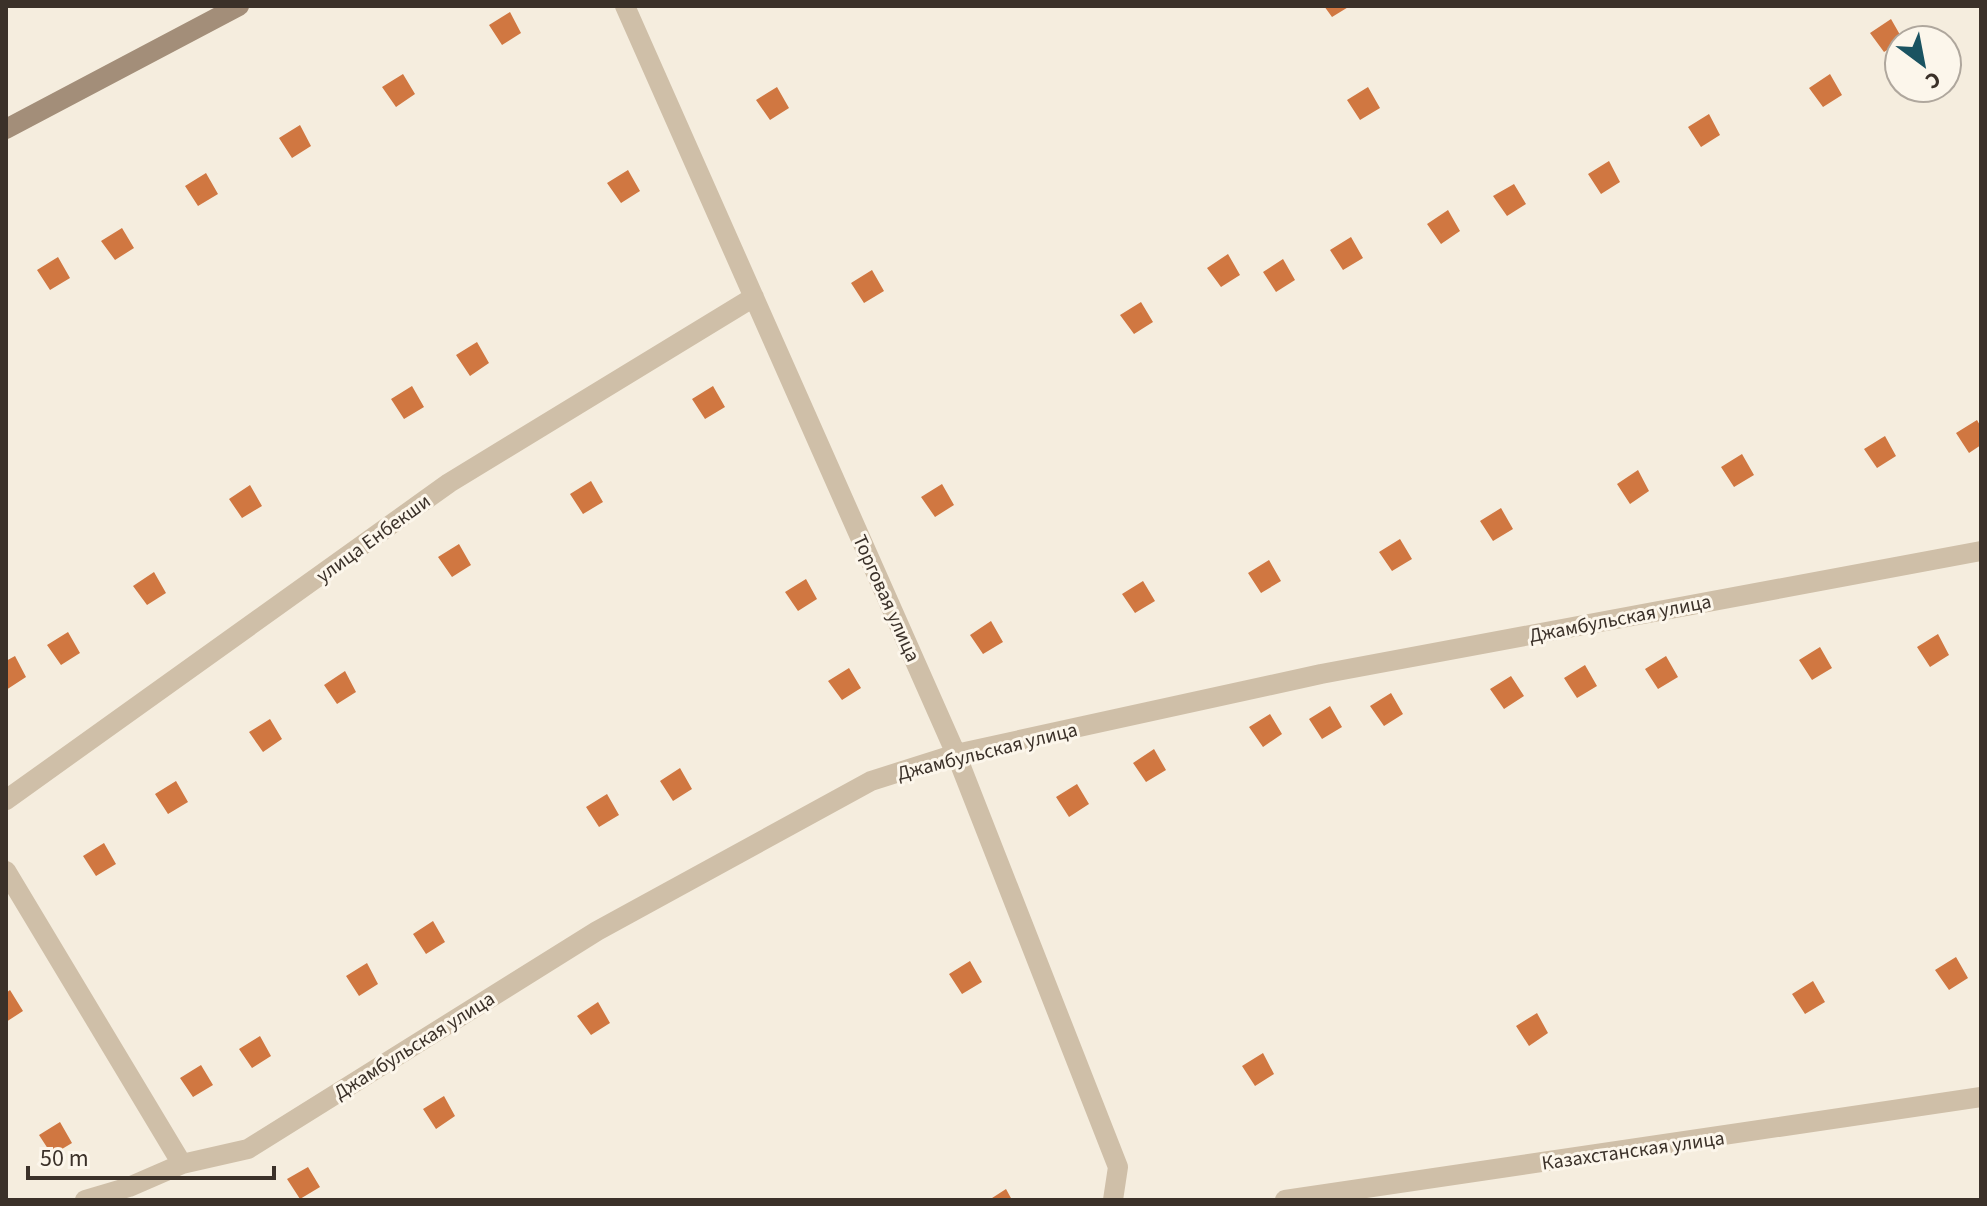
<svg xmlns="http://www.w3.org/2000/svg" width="1987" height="1206" font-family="'Source Sans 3',sans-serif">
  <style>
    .building { fill: #d07741 }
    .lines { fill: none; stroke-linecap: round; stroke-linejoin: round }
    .street { stroke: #cfbfa8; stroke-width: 20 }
    .secondary { stroke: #a38e79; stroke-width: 20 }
    .labels { text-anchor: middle; stroke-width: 6; stroke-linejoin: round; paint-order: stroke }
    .street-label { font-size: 20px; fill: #3b3129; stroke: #fcf6eb }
  </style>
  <rect width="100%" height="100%" fill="#f5edde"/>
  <path class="building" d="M1324,6h26l-18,11z
    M510,12l11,21 -19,12 -13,-20z
    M1891,19l12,21 -19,12 -14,-19z
    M403,74l12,20 -19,13 -14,-20z
    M1830,74l12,21 -19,12 -14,-19z
    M777,87l12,21 -19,12 -14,-20z
    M1368,87l12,21 -20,12 -13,-20z
    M1709,114l11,21 -19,12 -13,-20z
    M300,125l11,21 -19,12 -13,-20z
    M1609,161l11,21 -19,12 -13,-20z
    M628,170l12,21 -19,12 -14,-20z
    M206,173l12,21 -20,12 -13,-20z
    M1514,184l12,20 -19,12 -14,-20z
    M1448,210l12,21 -19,13 -14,-20z
    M122,228l12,20 -19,12 -14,-19z
    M1351,237l12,21 -20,12 -13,-20z
    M1228,254l12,21 -19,12 -14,-19z
    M58,257l12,21 -20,12 -13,-20z
    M1283,259l12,21 -19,12 -13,-20z
    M872,270l12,21 -20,12 -13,-20z
    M1141,302l12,20 -19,12 -14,-19z
    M477,342l12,21 -19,13 -14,-21z
    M412,386l12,21 -20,12 -13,-20z
    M713,386l12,21 -20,12 -13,-20z
    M1977,420l4,7v18l-12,8 -13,-20z
    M1885,436l11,20 -19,12 -13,-19z
    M1742,454l12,21 -20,12 -13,-20z
    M1638,470l11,21 -19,13 -13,-20z
    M591,481l12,21 -20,12 -13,-20z
    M942,484l12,21 -19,12 -14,-20z
    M250,485l12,21 -20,12 -13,-19z
    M1501,508l12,21 -20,12 -13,-20z
    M1400,539l12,20 -20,12 -13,-19z
    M459,544l12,21 -19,12 -14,-20z
    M1269,560l12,21 -20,12 -13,-20z
    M154,572l12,21 -19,12 -14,-19z
    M806,579l11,20 -19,12 -13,-19z
    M1143,581l12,20 -20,12 -13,-19z
    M991,621l12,21 -20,12 -13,-19z
    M68,632l12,21 -19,12 -14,-20z
    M1938,634l11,21 -19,12 -13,-20z
    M1820,647l12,21 -20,12 -13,-20z
    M15,656l11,21 -20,13v-29z
    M1666,656l12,21 -20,12 -13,-20z
    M1585,665l12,21 -20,12 -13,-20z
    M849,668l12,20 -19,12 -14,-19z
    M345,671l11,21 -19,12 -13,-19z
    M1511,676l13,20 -20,13 -14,-20z
    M1391,693l12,21 -19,12 -14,-20z
    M1330,706l12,21 -20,12 -13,-20z
    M1270,714l12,20 -19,13 -14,-20z
    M270,719l12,20 -19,13 -14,-20z
    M1154,749l12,21 -20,12 -13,-19z
    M680,768l12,21 -19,12 -13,-20z
    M176,781l12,21 -20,12 -13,-20z
    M1077,784l12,20 -20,13 -13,-20z
    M607,794l12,21 -20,12 -13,-20z
    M104,843l12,21 -20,12 -13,-20z
    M433,921l12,21 -19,12 -13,-20z
    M1956,957l12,21 -19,12 -14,-20z
    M970,961l12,21 -20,12 -13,-20z
    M367,963l11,21 -19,12 -13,-20z
    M1813,981l12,21 -20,12 -13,-20z
    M10,990l13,21 -17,11v-29z
    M598,1002l12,21 -19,12 -14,-19z
    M1537,1013l11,20 -19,13 -13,-20z
    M260,1036l11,20 -19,12 -13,-19z
    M1263,1053l11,21 -19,12 -13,-20z
    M201,1065l12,20 -20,12 -13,-19z
    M444,1096l11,20 -19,13 -13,-20z
    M60,1122l12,21 -20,12 -13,-20z
    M308,1167l12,20 -20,12 -13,-20z
    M1006,1189l6,11h-23z"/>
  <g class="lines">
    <path class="street" d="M625,6l331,748 162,413 -5,33
      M6,800l443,-317 305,-186
      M6,871l176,293
      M85,1200l44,-13 53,-23 66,-15 349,-218 274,-150 85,-27 365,-80 660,-123
      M1285,1200l696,-103"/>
    <path class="secondary" d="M6,129l233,-123"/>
  </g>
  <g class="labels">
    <g class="street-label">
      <text transform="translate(373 538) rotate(-36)" y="7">улица Енбекши</text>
      <text transform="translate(887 598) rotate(66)" y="7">Торговая улица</text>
      <text transform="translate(1620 618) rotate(-11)" y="7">Джамбульская улица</text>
      <text transform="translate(987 751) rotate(-14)" y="7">Джамбульская улица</text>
      <text transform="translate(414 1045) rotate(-32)" y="7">Джамбульская улица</text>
      <text transform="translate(1633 1150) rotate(-8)" y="7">Казахстанская улица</text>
    </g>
  </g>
  <rect width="1987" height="1206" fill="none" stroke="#3b3129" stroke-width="16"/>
  <g transform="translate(1923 64) rotate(148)"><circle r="38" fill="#fcf6eb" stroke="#afa79d" stroke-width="2"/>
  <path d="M0-6L14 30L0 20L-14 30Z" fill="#1a5361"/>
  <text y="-12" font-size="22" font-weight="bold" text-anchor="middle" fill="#3b3129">С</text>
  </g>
  <path d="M28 1166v12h246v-12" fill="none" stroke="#3b3129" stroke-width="4"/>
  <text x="40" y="1166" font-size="24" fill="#3b3129" stroke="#fcf6eb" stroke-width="6" paint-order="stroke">50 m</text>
</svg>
